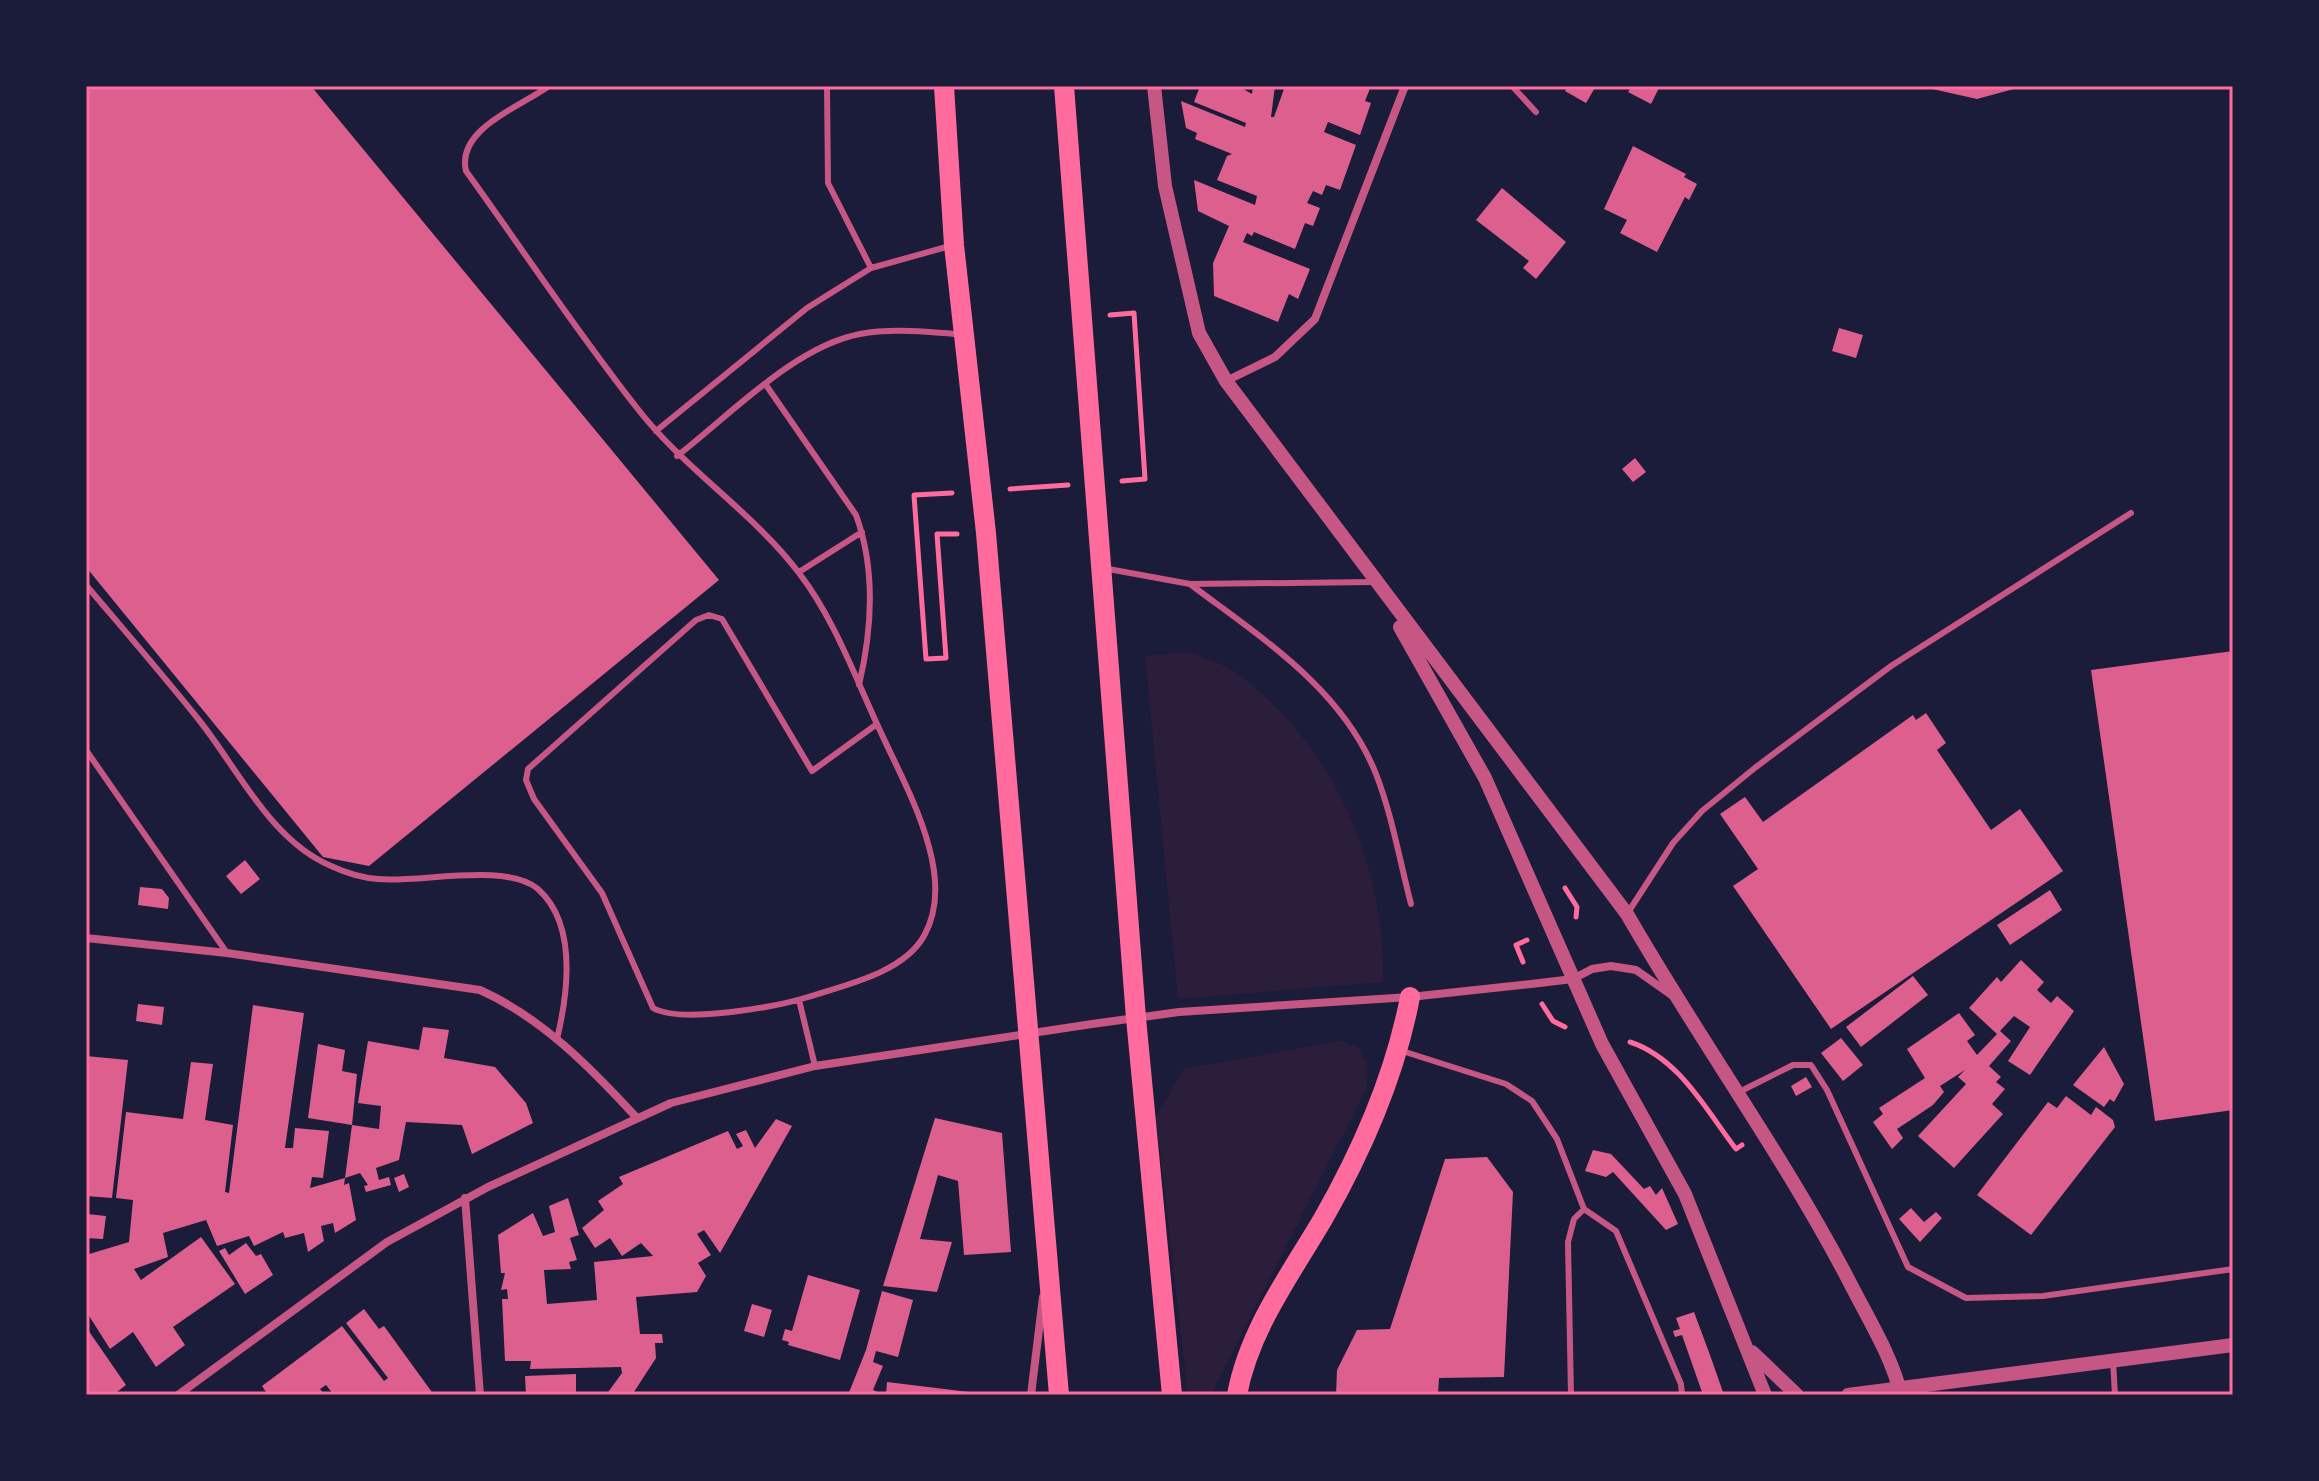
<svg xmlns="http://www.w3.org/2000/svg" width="2319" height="1481" font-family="Quicksand,sans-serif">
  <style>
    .green { fill: #2a1e3b }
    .building { fill: #dd5f8e }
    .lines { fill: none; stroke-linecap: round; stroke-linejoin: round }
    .path { stroke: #ff6b9d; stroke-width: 5 }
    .service { stroke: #c65784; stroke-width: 6 }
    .minor { stroke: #c65784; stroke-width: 8 }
    .tertiary { stroke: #c65784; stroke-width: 14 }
    .primary { stroke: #ff6b9d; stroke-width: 20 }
    .neatline { fill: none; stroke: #ff6b9d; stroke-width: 3 }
  </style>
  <rect width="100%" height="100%" fill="#1b1b3a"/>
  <path class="green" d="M1187,652c14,5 32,10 45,18 99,69 154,193 151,312l-205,17 -33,-343z
    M1340,1041l18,6 10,20 -1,20 -156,308h-23l-32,-278 28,-48z"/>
  <path class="building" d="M86,86h225l408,494 -350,286 -46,-9 -237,-290z
    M1200,86h38l14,8 1,-8h22l-4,31h3l11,-31h86l-6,15 6,2 -11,32 -32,-13 -4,10 32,13 -16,45 -14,-5 -4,10 -9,-4 -6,12 13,5 -7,18 -8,-3 -10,26 -41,-17 -2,4 -5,-3 -4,9 67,27 -12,30 -9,-5 -11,28 -64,-26 -1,-33 16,-37 -31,-15 -4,-31 61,25 2,-9 -40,-16 10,-24 5,-2 -37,-15 2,-6 -11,-5 -5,-27 64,26 1,-4 -52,-21z
    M1568,86h28l-10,17 -21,-12z
    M1632,86h28l-9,18 -23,-12z
    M1919,86h102v1l-44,12z
    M1633,146l53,28 -2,3 13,7 -8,16 -4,-3 -28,55 -37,-19 7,-13 -23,-11z
    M1502,188l64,54 -30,37 -13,-11 6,-7 -53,-41z
    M1839,328l24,7 -7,23 -24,-7z
    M1635,458l11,14 -13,10 -11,-13z
    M2233,651v459l-78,11 -64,-451z
    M1926,713l20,30 -9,7 54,80 29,-21 43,62 -232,158 -98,-143 25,-17 -38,-55 25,-17 18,25 150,-107 3,5z
    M245,860l15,19 -19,15 -15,-18z
    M140,887l22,2 7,9 -1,11 -30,-4z
    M2050,890l12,20 -52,35 -13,-20z
    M2021,960l23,22 -7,8 14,13 6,-7 17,15 -44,64 -22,-14 22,-34 -16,-11 -14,15 11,10 -22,25 12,11 -5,5 9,7 -13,15 11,10 -49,54 -36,-32 48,-52 -8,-7 7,-7 -25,16 4,6 -11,13 -36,24 6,9 -11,11 -19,-27 10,-8 -4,-6 46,-30 -18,-29 52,-36 16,22 -8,6 10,14 20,-21 -28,-26 28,-31 4,5z
    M1913,976l15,19 -67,52 -15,-20z
    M138,1004l26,3 -2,18 -26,-4z
    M253,1005l51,8 -19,135h8l2,-20 34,3 -6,47 -11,-1 -2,11 35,-10 -1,7 5,-2 7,37 -21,13 -2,-10 -12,3 3,15 -16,11 -4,-19 -19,5 -2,-6 -29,14 -5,-10 -32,10 -11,-26 -43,13 5,24 -34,12 7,11 60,-43 34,47 -62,43 12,18 -29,22 -23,-35 -23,17 -24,-38v-56l43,-13 4,-42 -17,-2 10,-86 57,7 8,-57 22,2 -8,56 28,5 -8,67 4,1z
    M423,1027l26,3 -5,28 51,9 31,36 7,20 -61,31 -10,-29 -56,-3 -7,38 -23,8 3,12 10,-3 2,8 -25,7 -2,-6 4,-1 -8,-12 -15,5 7,-53 27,4 2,-23 -23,-3 10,-62 51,9z
    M1841,1038l22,27 -20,16 -22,-28z
    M318,1044l27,6 -3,21 15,3 -5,51 -44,-7z
    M2104,1047l20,37 -10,18 -4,-3 -6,8 -31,-22z
    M86,1056l42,4 -16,138 -26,-2z
    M1806,1077l6,10 -16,9 -5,-10z
    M2066,1096l25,19 5,-8 17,13 2,7 -84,108 -54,-40 71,-93 9,6z
    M935,1118l67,15 9,119 -47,3 -6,-74 -20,-6 -18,64 32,3 -15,50 -54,-6z
    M776,1119l16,7 -72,127 -16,-23 -7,4 14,21 -13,8 8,13 -9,16 -61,5 4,37h22l1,9h-8l1,15 -24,37h-26l16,-22 -1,-6 -91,2 1,-8h-26l-3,-62h6l-1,-10 -6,1 4,-17h-4l-3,-38 35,-22 10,23 12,-4 -6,-26 19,-8 11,37 -9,3 7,22 -8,2 2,7 -27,1 3,34 50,-4 -3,-38 59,-6 -12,-13 -19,13 -12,-18 -15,10 -13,-20 22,-18 -6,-9 25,-17 -4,-7 109,-46 9,18 6,-3 -7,-12 10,-4 9,18z
    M1593,1150l18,4 33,35 6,-3 6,9 6,-7 16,36 -12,6 -53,-58 -7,5 -21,-6z
    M1487,1157l26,35 -9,185 -65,1 -1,17h-102l1,-25 20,-40 33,-1 55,-170z
    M404,1174l5,13 -10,5 -5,-14z
    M1911,1208l13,14 12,-10 6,6 -22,24 -21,-23z
    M87,1214l19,2 -3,23 -17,-1z
    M246,1243l10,13 5,-2 12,21 -28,19 -26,-43 6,-3 4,7z
    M808,1275l52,15 -20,70 -52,-15 1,-3 -7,-2 3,-11 7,2z
    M882,1291l31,9 -15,57 -22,-6 -3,11 10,4 -10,24 12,5h-37l18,-45z
    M752,1304l20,6 -8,27 -20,-6z
    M364,1309l15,20 5,-3 50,69h-100l-8,-10 -6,4 5,6h-57l-6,-9 80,-60 42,55 4,-3 -42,-55z
    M1694,1312l16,43 14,40h-21l-21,-60 -7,2 -2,-6 7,-2 -4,-11z
    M86,1327l40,58 -13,10h-27z
    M576,1374v21h-50l-1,-19z
    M887,1382l90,11v2h-91z"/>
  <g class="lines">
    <path class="path" d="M1110,315l24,-2 11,166 -23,2
      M1010,489l58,-4
      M952,493l-38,2 12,164 20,-1 -9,-124h20
      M1565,888l12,19 -1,10
      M1523,962l-7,-17 11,-5
      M1542,1004l11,17 12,6
      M1630,1042c49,16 76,68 106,107l6,-4"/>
    <path class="service" d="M549,86c-29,21 -93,43 -83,85 57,79 111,161 171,237 47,61 117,105 162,165 34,44 55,101 78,151 18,40 41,81 52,123 8,29 10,62 -5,89 -21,37 -79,49 -116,61 -32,10 -127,27 -155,11l-51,-115 -68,-94 -8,-19 2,-11 168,-149 13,-5 13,4 90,152 65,-47
      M827,86l1,97 43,85
      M1512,86l24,26
      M766,385l90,130c20,55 16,115 3,170
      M656,431l151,-123 64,-40 79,-22
      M677,456c52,-40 118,-110 183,-122 32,-6 66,-2 99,0
      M1103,568l87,16 184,-2
      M799,572l63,-40
      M1190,584c70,53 152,104 186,190 16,41 24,88 35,130
      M86,585c38,45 76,89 113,135 39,49 72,121 132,146 13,6 32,12 47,13 42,4 128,-17 160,10 40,36 30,104 19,150
      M86,750l141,203
      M1627,914l46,-71 29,-32 54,-44 135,-101 240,-153
      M799,1000l16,66
      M1399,1050l107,34 26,17 25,38 27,70 32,22 65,153 1,11
      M1739,1092l54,-27h18l16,25 81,177 58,31 77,-2 190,-27
      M2113,1361l2,34
      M1571,1395l-3,-153 6,-23 10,-10"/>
    <path class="minor" d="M1226,381l49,-24 40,-38 90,-233
      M86,938l141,15 253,37c62,28 110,77 156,127
      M465,1198l15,197
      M178,1395l209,-153 101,-55 183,-84 144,-37 277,-42 87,-12 231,-15 121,-13 42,-5 19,-10 19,-3 25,4 37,26
      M1031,1395l12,-98"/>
    <path class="tertiary" d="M1154,86l11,100 34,147 27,48 401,533c71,124 155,239 221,365 18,36 44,77 53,116
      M1400,627l85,151 117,266 83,150 80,201
      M1752,1352l45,43
      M1848,1395l385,-50"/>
    <path class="primary" d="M944,86l10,159 32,288 73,862
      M1064,86l72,932 36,377
      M1237,1395c12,-65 53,-120 86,-176 40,-70 72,-143 87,-222"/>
  </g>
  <rect width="2319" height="1481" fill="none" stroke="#1b1b3a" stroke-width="176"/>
  <rect x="88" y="88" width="2143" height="1305" class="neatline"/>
</svg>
